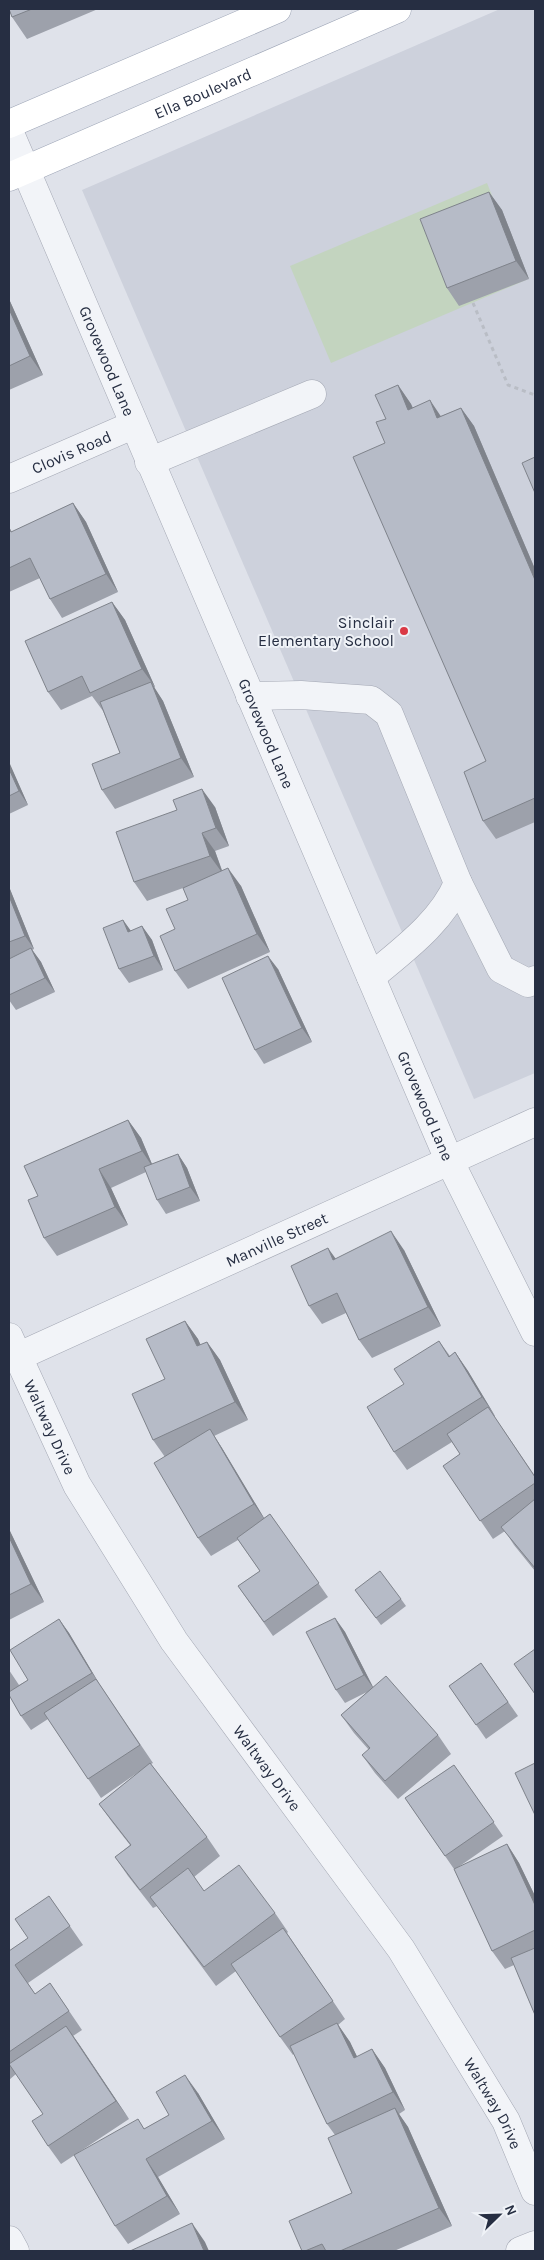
<svg xmlns="http://www.w3.org/2000/svg" width="544" height="2260" font-family="Karla,sans-serif">
  <style>
    .built { fill: #cdd1dc }
    .pitch { fill: #c3d4bf }
    .lines { fill: none; stroke-linecap: round; stroke-linejoin: round }
    .minor-casing { stroke: #a4a8b4; stroke-width: 29 }
    .major-casing { stroke: #9da5b6; stroke-width: 29 }
    .path { stroke: #b9bdc5; stroke-width: 3; stroke-dasharray: 4 4; stroke-linecap: butt }
    .minor { stroke: #f2f4f8; stroke-width: 28 }
    .major { stroke: #fff; stroke-width: 28 }
    .wall { fill: #9da1ab }
    .shaded-wall { fill: #7f838b }
    .building { fill: #b6bbc7; stroke: #7f838b }
    .poi-dot { fill: #da3945; stroke: #eff2f7; stroke-width: 2 }
    .labels { text-anchor: middle; stroke-width: 4; stroke-linejoin: round; paint-order: stroke }
    .street-label { font-size: 16px; fill: #262e42; stroke: #eff2f7 }
    .poi-label { font-size: 16px; fill: #262e42; stroke: #eff2f7; text-anchor: end }
  </style>
  <rect width="100%" height="100%" fill="#dfe2ea"/>
  <path class="built" d="M500,9h35v1064l-61,26 -392,-909z"/>
  <path class="pitch" d="M487,183l39,97 -195,83 -41,-97z"/>
  <g class="lines">
    <defs>
      <g id="minor">
        <path id="s1" d="M9,131l440,1029 86,172"/>
        <path d="M149,462l163,-68"/>
        <path id="s2" d="M9,479l124,-54"/>
        <path d="M250,696l51,-1 70,5 18,14 69,169c-16,39 -55,67 -87,94"/>
        <path d="M458,883l43,86 27,14 7,-3"/>
        <path id="s3" d="M9,1337l68,148 97,156 227,308 105,172 29,70"/>
        <path id="s4" d="M17,1357l518,-235"/>
        <path d="M9,2240l6,11"/>
        <path d="M520,2251l15,-6"/>
      </g>
      <g id="major">
        <path d="M9,124l268,-115"/>
        <path id="s5" d="M9,177l388,-168"/>
      </g>
    </defs>
    <use href="#minor" class="minor-casing"/>
    <use href="#major" class="major-casing"/>
    <path class="path" d="M473,303l35,82 27,10"/>
    <use href="#minor" class="minor"/>
    <use href="#major" class="major"/>
  </g>
  <path class="wall" d="M9,9h89l-71,30 -15,-22z
    M489,192l13,18 27,69 -70,27 -12,-18z
    M9,299l34,76 -34,15z
    M398,385l13,19 2,4 28,8 20,-8 13,18 61,143v253l-39,17 -13,-18 3,-60 -101,-318 1,-24z
    M73,503l13,19 32,70 -56,26 -12,-19 -10,-21 -31,14v-65l3,5z
    M112,602l13,18 30,67 -1,1 9,13 31,76 -79,32 -13,-19 18,-37 -17,-42 -11,-15 -31,14 -13,-18z
    M9,763l19,42 -19,9z
    M215,807l14,39 -14,5 7,19 19,16 29,66 -82,37 -13,-18v-42l13,-29 -5,-12 -36,13 -13,-19z
    M9,887l25,62 -2,1 9,12 14,30 -39,18 -7,-10z
    M123,920l8,11 11,-5 10,14 11,30 -34,13 -10,-14z
    M278,969l34,73 -48,22 -9,-14z
    M128,1120l13,18 11,26 26,-10 9,14 13,33 -34,13 -9,-14 -11,-28 -35,16 17,37 -71,31 -13,-18 -6,-42z
    M404,1250l37,76 -69,32 -13,-18 -13,-27 -24,11 -13,-18 26,-47z
    M185,1321l13,18 2,6 7,-3 13,18 28,60 -34,16 8,12 42,70 6,-4 58,83 -55,39 -35,-50 22,-15 -22,-31 -27,16 -13,-18 -33,-81 -12,-17 12,-61z
    M439,1341l11,15 5,-4 13,19 27,45h-1l41,60v95l-21,-26 -9,-14 -12,8 -50,-73 17,-12 -8,-12 -45,28 -13,-18 10,-68z
    M9,1529l35,73 -35,18z
    M355,1590l46,9 5,7 -25,19z
    M335,1618l10,14 28,55 65,48 13,19 -53,45 -23,-26 -13,-18 7,-5 -15,-17 -13,-18 26,-23 -22,11 -9,-13z
    M59,1619l10,14 31,52 53,78 -2,1 56,73 13,19 -26,21 10,14 71,22 13,19 -1,1 58,86 -7,6 12,17 7,15 15,-8 13,19 20,42 -6,4 9,13 44,99 -58,25h-92l50,-58 -17,-58 -8,-11 -33,-70 -1,1 -13,-18 -44,-66 -20,15 -59,-80 -4,2 -25,-32 -13,-19 15,-12 -18,-23 -13,-18 41,-33 -39,27 -53,-79 -17,11 -10,-14 -12,-21v-25l10,15 9,-5z
    M481,1663l37,53 -32,23 -37,-53z
    M454,1765l49,71 -46,32 50,-24 12,19 16,33v119l-21,-50 -9,4 -13,-18 -38,-82 -49,-71z
    M49,1896l34,49 -55,38 7,11 15,-11 32,47 -9,6 56,83 -68,45 -13,-18 -5,-32 -27,-40 -7,6v-129l19,-13z
    M198,2093l27,46 -67,38 22,37 -52,30 -13,-18 23,-107 6,10 25,-14z"/>
  <path class="shaded-wall" d="M489,192l13,18 27,69 -13,-18z
    M9,299l34,76 -13,-19 -21,-47z
    M398,385l13,19 10,24 -13,-18z
    M430,400l12,18h-5z
    M461,408l13,18 61,143v11z
    M73,503l13,19 32,70 -12,-18z
    M112,602l13,18 30,67 -13,-18z
    M151,682l12,19 31,76 -13,-19z
    M9,763l1,1 18,41 -9,-14 -10,-22z
    M202,789l13,18 14,39 -13,-18z
    M202,833l13,18 8,23 -13,-18z
    M228,868l13,18 29,66 -13,-18z
    M9,887l1,2 24,60 -9,-13 -16,-40z
    M123,920l10,14 -5,-2z
    M142,926l10,14 11,30 -9,-14z
    M31,948l10,14 14,30 -10,-14z
    M268,956l10,13 34,73 -10,-14z
    M128,1120l13,18 13,31 -12,-18z
    M178,1154l9,14 13,33 -10,-14z
    M99,1169l12,19 17,37 -13,-18z
    M391,1231l13,19 37,76 -13,-19z
    M328,1248l13,18 -8,-6z
    M185,1321l13,18 12,26 -13,-19z
    M207,1342l13,18 28,60 -13,-18z
    M455,1352l13,19 27,45 -13,-19z
    M210,1429l12,19 45,75 -13,-19z
    M9,1529l35,73 -13,-18 -22,-47z
    M335,1618l10,14 29,57 -10,-14z
    M59,1619l10,14 31,52 53,78 -61,-90z
    M507,1844l12,19 16,33v9z
    M337,2023l13,19 17,35 -13,-19z
    M66,2026l13,18 50,75 -13,-18z
    M372,2049l13,19 20,42 -12,-18z
    M185,2075l13,18 27,46 -13,-18z
    M395,2108l13,19 44,99 -13,-18z
    M146,2159l12,18 22,37 -13,-18z
    M192,2223l13,19 4,9h-5z"/>
  <path class="building" d="M9,9h23l-20,8z
    M489,192l27,69 -69,27 -27,-69z
    M9,309l21,47 -21,10z
    M398,385l10,25 22,-10 7,18 24,-10 74,172v218l-52,23 -19,-49 22,-11 -133,-304 32,-14 -9,-21 10,-3 -11,-24z
    M535,457v36l-13,-30z
    M73,503l33,71 -56,25 -20,-41 -21,10v-40l2,4z
    M112,602l30,67 -52,24 -8,-17 -34,16 -23,-51z
    M151,682l30,76 -79,32 -10,-26 28,-11 -20,-51z
    M9,769l10,22 -10,5z
    M202,789l14,39 -14,5 8,23 -76,26 -18,-50 61,-22 -4,-10z
    M228,868l29,66 -82,37 -15,-35 15,-7 -9,-20 22,-9 -5,-12z
    M9,896l16,40 -16,6z
    M123,920l5,12 14,-6 12,30 -35,13 -16,-41z
    M31,948l14,30 -36,17v-36z
    M268,956l34,72 -47,22 -33,-72z
    M128,1120l14,31 -43,18 16,38 -71,31 -16,-38 10,-4 -14,-30z
    M178,1154l12,33 -33,13 -13,-33z
    M391,1231l37,76 -69,33 -22,-47 -28,13 -18,-40 37,-18 5,12z
    M185,1321l12,25 10,-4 28,60 -82,38 -21,-46 33,-15 -19,-40z
    M439,1341l10,16 6,-5 27,45 -88,55 -27,-45 37,-23 -10,-15z
    M488,1407l47,70v6l-55,38 -37,-55 17,-12 -13,-20z
    M210,1429l44,75 -56,34 -44,-75z
    M535,1499v69l-34,-41z
    M270,1514l49,69 -55,39 -26,-36 22,-15 -23,-33z
    M9,1537l22,47 -22,11z
    M380,1571l21,28 -25,19 -21,-28z
    M335,1618l29,57 -28,15 -30,-58z
    M59,1619l33,54 -71,43 -12,-21v-3l19,-12 -18,-30z
    M535,1649v45l-21,-30z
    M481,1663l27,39 -32,23 -27,-39z
    M386,1676l52,59 -53,46 -23,-26 8,-7 -29,-33z
    M96,1679l44,66 -52,34 -44,-66z
    M150,1763l57,74 -67,53 -25,-33 16,-12 -32,-41z
    M535,1763v52l-20,-42z
    M454,1765l40,57 -49,34 -40,-58z
    M507,1844l28,61v25l-43,21 -38,-82z
    M239,1865l36,48 -71,54 -54,-70 38,-29 16,23z
    M49,1896l21,30 -55,39 20,29 15,-11 19,28 -60,41v-101l19,-13 -13,-19z
    M283,1928l50,73 -53,36 -49,-73z
    M535,1948v67l-24,-57z
    M337,2023l17,35 18,-9 21,43 -66,32 -37,-78z
    M66,2026l50,75 -68,45 -16,-25 11,-7 -34,-50z
    M185,2075l27,46 -66,38 21,37 -52,30 -41,-71 64,-36 6,10 25,-14 -13,-23z
    M395,2108l44,100 -99,43h-14l-4,-7 -17,7h-3l-13,-30 63,-28 -24,-55z
    M192,2223l12,28h-74z"/>
  <circle class="poi-dot" cx="404" cy="631" r="5"/>
  <g class="labels">
    <g class="street-label">
      <text dy="6" stroke="none"><textPath href="#s5" startOffset="211">Ella Boulevard</textPath></text>
      <text dy="6" stroke="none"><textPath href="#s1" startOffset="250">Grovewood Lane</textPath></text>
      <text dy="6" stroke="none"><textPath href="#s2" startOffset="68">Clovis Road</textPath></text>
      <text dy="6" stroke="none"><textPath href="#s1" startOffset="655">Grovewood Lane</textPath></text>
      <text dy="6" stroke="none"><textPath href="#s1" startOffset="1060">Grovewood Lane</textPath></text>
      <text dy="6" stroke="none"><textPath href="#s4" startOffset="285">Manville Street</textPath></text>
      <text dy="6" stroke="none"><textPath href="#s3" startOffset="99">Waltway Drive</textPath></text>
      <text dy="6" stroke="none"><textPath href="#s3" startOffset="504">Waltway Drive</textPath></text>
      <text dy="6" stroke="none"><textPath href="#s3" startOffset="909">Waltway Drive</textPath></text>
    </g>
    <g class="poi-label">
      <text x="394" y="628">Sinclair<tspan x="394" dy="18">Elementary School</tspan></text>
    </g>
  </g>
  <rect width="544" height="2260" fill="none" stroke="#262e42" stroke-width="20"/>
  <g transform="translate(499 2215) rotate(67)" stroke="#eff2f7" stroke-width="4" paint-order="stroke">
  <path d="M0-4L9 19L0 12L-9 19Z" fill="#262e42"/>
  <text y="-8" font-size="14" font-weight="bold" text-anchor="middle" fill="#262e42">N</text>
  </g>
</svg>
